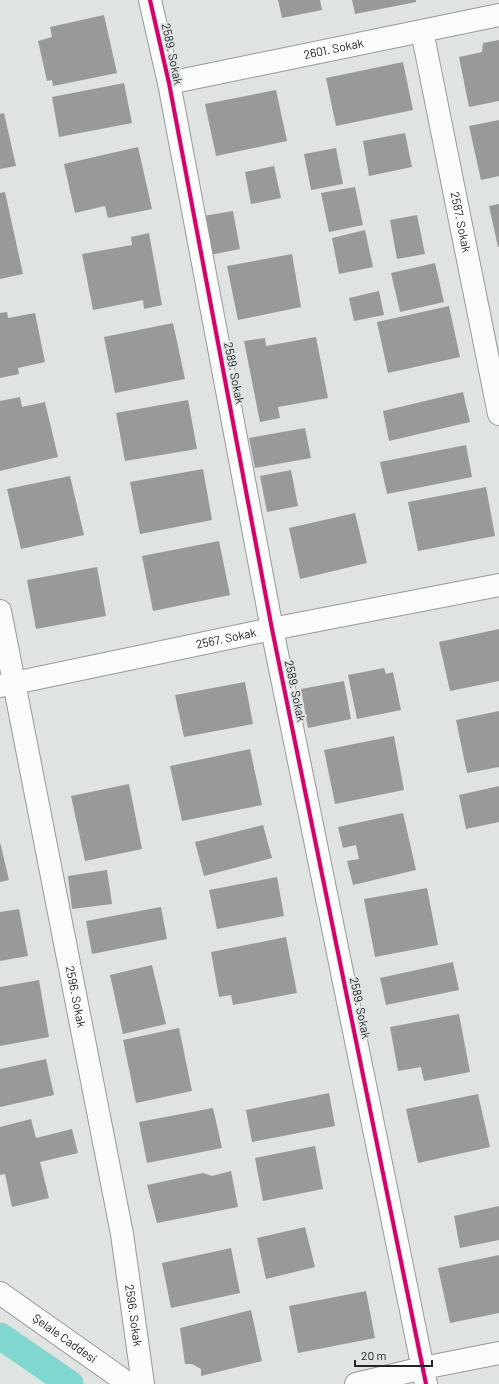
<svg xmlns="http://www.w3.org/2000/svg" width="499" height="1384" font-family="Barlow,sans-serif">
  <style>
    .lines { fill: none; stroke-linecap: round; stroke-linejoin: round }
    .canal { stroke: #80d7cf; stroke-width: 27 }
    .building { fill: #989a9a }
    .minor-casing { stroke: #979a99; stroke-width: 24 }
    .tertiary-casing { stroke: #979a99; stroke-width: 24 }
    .minor { stroke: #fafbfb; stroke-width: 22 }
    .tertiary { stroke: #fafbfb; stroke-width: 22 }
    .cycleway-casing { stroke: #dee4e3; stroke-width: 6 }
    .cycleway { stroke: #d6006c; stroke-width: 4 }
    .labels { text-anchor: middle; stroke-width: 4; stroke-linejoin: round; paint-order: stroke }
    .street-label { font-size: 12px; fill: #232525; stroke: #dee4e3 }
  </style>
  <rect width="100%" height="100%" fill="#dfe3e2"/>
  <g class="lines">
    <path class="canal" d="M0,1336l70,48"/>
  </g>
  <path class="building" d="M278,0h42l2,10 -40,8z
    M352,0h64v2l-61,12z
    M104,15l13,58 -64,13 -1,-6 -5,1 -9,-40 14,-4 -2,-10z
    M499,40v61l-30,6 -10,-50 23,-5 1,-9z
    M403,62l10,48 -77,16 -10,-48z
    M124,83l8,40 -73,14 -7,-40z
    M276,90l11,51 -71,15 -11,-52z
    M4,113l12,53 -16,3v-55z
    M499,120v56l-18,4 -12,-54z
    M405,133l7,34 -43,9 -6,-35z
    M138,147l14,62 -44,9 -3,-12 -30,7 -11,-49z
    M336,148l7,36 -32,6 -7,-36z
    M274,166l7,32 -30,6 -6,-32z
    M355,187l8,38 -34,7 -8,-39z
    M5,192l18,82 -23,5v-86z
    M499,204v43h-1l-9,-41z
    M233,211l7,38 -30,6 -7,-39z
    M417,215l8,39 -28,5 -7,-39z
    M365,230l8,37 -34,7 -7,-36z
    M149,233l13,72 -18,4 -1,-9 -50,10 -11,-56 50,-9 -1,-8z
    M292,254l9,53 -63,13 -11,-54z
    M435,263l9,39 -44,10 -9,-39z
    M379,291l5,24 -30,6 -5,-23z
    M449,306l11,51 -72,16 -11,-51z
    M7,312l1,6 27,-5 10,49 -27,6 1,6 -19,4v-65z
    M173,323l12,56 -70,14 -11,-56z
    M316,337l12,61 -50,9 2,11 -20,4 -16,-81 21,-3 1,8z
    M463,392l7,30 -81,19 -6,-30z
    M20,397l2,10 23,-5 13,55 -58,14v-70z
    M188,400l9,49 -72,12 -9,-48z
    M305,428l6,30 -56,10 -6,-30z
    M466,445l6,32 -85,17 -7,-32z
    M203,469l9,51 -72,14 -10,-52z
    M291,470l7,36 -31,6 -7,-36z
    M70,476l14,59 -63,14 -14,-60z
    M486,487l9,49 -77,15 -10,-49z
    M355,513l12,50 -67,16 -11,-51z
    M219,541l11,54 -77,16 -11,-55z
    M97,567l9,49 -70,13 -9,-49z
    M499,629v52l-49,10 -11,-49z
    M384,668l2,6 7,-2 8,38 -44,9 -9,-44z
    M344,681l7,38 -43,9 -7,-39z
    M245,682l8,42 -69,13 -9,-42z
    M499,711v56l-32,6 -11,-53z
    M394,736l10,54 -69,14 -11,-54z
    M250,749l12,56 -80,16 -12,-55z
    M129,784l13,65 -57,12 -14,-65z
    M499,786v36l-33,7 -7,-34z
    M403,813l13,57 -63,15 -6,-24 12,-2 -3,-14 -13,3 -5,-21z
    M263,825l9,33 -68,18 -9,-34z
    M0,842l9,38 -9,2z
    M107,870l5,34 -40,5 -4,-33z
    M277,877l7,39 -67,13 -8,-39z
    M427,888l11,57 -63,12 -11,-58z
    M161,907l6,32 -75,15 -6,-33z
    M19,909l9,47 -28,5v-49z
    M286,937l11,56 -64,12 -2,-10 -12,2 -8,-45z
    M453,962l6,28 -73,15 -6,-27z
    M152,965l14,59 -43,10 -13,-59z
    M39,980l10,57 -49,9v-59z
    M459,1014l11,58 -46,9 -3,-14 -23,4 -8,-44z
    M179,1028l13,63 -56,12 -13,-63z
    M46,1059l8,36 -54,12v-38z
    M329,1093l6,33 -83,16 -6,-32z
    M478,1094l12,53 -72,16 -12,-54z
    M213,1108l9,40 -75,15 -8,-41z
    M31,1119l5,19 36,-9 6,24 -38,9 9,36 -37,9 -7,-33 -5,1v-48z
    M315,1146l8,43 -60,12 -8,-43z
    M231,1171l7,36 -81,16 -10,-38 56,-12 9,3z
    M499,1206v34l-39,8 -6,-32z
    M305,1227l10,40 -49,12 -9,-41z
    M231,1248l9,45 -69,15 -9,-45z
    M499,1255v58l-49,10 -12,-55z
    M366,1291l9,47 -77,15 -9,-47z
    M251,1310l11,51 -61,15v-7l-9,-5h-7l-5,-36z"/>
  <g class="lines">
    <defs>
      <g id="minor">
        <path d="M150,0l19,83 103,546 154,755"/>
        <path id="s1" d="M422,31l77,383"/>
        <path id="s2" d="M169,83l330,-68"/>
        <path id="s3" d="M0,611l122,623 21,150"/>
        <path id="s4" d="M0,686l272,-57 227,-44"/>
        <path d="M356,1384l67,-16 76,-15"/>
      </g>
      <g id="tertiary">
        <path id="s5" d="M0,1293l129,91"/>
      </g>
    </defs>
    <use href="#minor" class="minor-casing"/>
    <use href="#tertiary" class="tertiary-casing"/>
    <use href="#minor" class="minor"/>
    <use href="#tertiary" class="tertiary"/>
    <defs>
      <path id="cycleway" d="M150,0l19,83 103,546 154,755"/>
    </defs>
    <use href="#cycleway" class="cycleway-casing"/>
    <use href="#cycleway" class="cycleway"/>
  </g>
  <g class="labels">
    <g class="street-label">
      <text dy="4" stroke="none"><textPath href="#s2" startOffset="168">2601. Sokak</textPath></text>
      <text transform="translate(172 54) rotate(78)" y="4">2589. Sokak</text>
      <text dy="4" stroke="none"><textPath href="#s1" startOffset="195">2587. Sokak</textPath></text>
      <text transform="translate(234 373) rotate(79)" y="4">2589. Sokak</text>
      <text dy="4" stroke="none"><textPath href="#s4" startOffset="231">2567. Sokak</textPath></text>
      <text transform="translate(295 691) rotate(78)" y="4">2589. Sokak</text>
      <text dy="4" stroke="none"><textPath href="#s3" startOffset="393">2596. Sokak</textPath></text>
      <text transform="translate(360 1008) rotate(78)" y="4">2589. Sokak</text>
      <text dy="4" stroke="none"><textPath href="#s3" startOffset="717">2596. Sokak</textPath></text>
      <text dy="4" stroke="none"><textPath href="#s5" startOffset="79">Şelale Caddesi</textPath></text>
    </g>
  </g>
  <path d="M355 1360v6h77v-6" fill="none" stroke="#232525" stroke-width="2"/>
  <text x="361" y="1360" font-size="12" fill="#232525" stroke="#dee4e3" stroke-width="3" paint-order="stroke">20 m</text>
</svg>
